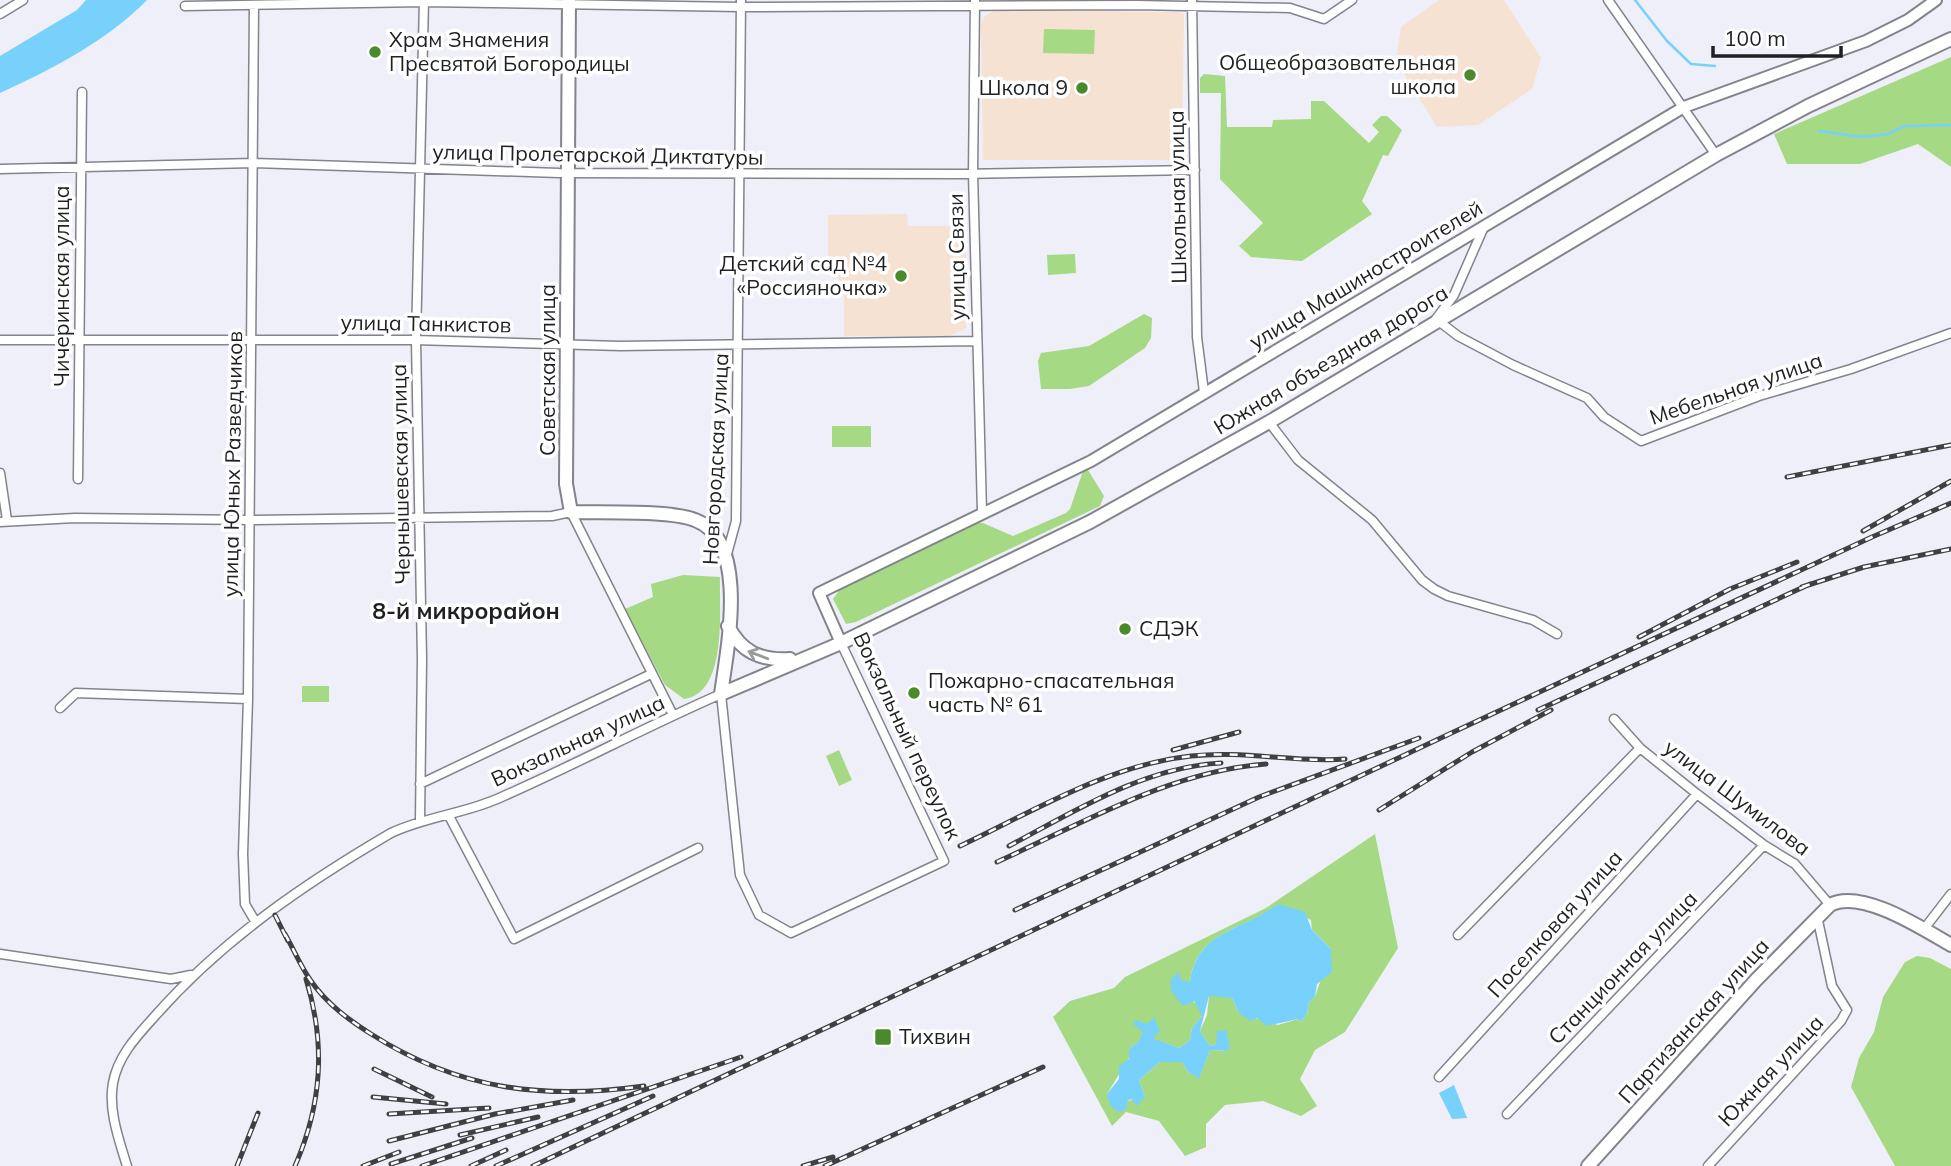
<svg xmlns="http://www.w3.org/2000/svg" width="1951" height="1166" font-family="Mulish,sans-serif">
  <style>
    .education { fill: #f5e2d2 }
    .green { fill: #a6d984; fill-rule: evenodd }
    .water { fill: #78d1fa }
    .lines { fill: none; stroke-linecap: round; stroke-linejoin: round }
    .stream { stroke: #78d1fa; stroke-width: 2.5 }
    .minor-casing { stroke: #82848c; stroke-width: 11 }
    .tertiary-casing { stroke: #82848c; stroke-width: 14 }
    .primary-casing { stroke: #82848c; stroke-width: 16 }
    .minor { stroke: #fff; stroke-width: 8 }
    .tertiary { stroke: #fff; stroke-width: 10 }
    .primary { stroke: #fff; stroke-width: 12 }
    .rail-casing { stroke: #3f4044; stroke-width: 5 }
    .rail { stroke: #fff; stroke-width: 2.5; stroke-dasharray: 8; stroke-linecap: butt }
    .oneway { stroke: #9a9b9c }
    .poi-dot { fill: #4b8a2a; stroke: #fff; stroke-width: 2.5 }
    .labels { text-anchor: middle; stroke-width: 7; stroke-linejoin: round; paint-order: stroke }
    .poi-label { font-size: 21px; fill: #1f2023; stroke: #fff; text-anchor: start }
    .street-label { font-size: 21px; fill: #1f2023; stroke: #fff }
    .neighbourhood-label { font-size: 23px; font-weight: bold; fill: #1f2023; stroke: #fff }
  </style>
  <rect width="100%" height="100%" fill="#eeeff9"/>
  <path class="education" d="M1439,0h65l37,58 -9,31 -54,36 -41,2 -41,-66 5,-34z
    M996,10l182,2 6,2 -2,137 -3,9h-196l-2,-136 4,-8z
    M907,214l1,12h58v102l-16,8h-106v-51l-16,-18v-52z"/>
  <path class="green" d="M1044,29l51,1 -1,24 -51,-1z
    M1951,57v110l-33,-23 -58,20h-73l-13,-30z
    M1204,74l21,2 2,51h45l1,-7 38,-1v-18h13l45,42 10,-11 -7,-7 9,-9h6l15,14 -14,26 -5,-1 -21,46 10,13 -70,47 -51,-4 -12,-11 24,-23 -43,-44 1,-86h-21v-15z
    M1075,254l1,19 -28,2 -1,-20z
    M1144,314l8,4 -1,20 -6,10 -56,38 -19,3h-29l-3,-28 3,-8 48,-7z
    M832,426h39v21h-39z
    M1088,470l16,26 -4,10 -244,116 -10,2 -13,-25 8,-11 132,-65h10l30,13 53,-23 4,-4 13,-38z
    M683,575l37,2c-1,33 8,116 -36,122l-19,-14 -40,-76 28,-12 -2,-13z
    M302,686h27v16h-27z
    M839,750l13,30 -13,6 -13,-30z
    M1375,834l23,114 -53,84 -30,18 -15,29 17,27 -16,10 -38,-15 -38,4 -19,19v23l-21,9 -26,-35 -33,-9 -14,14 -59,-109 17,-16 44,-13 11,-11 141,-69zM1278,905l33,15 1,10 19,19 -16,48 -6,5 -2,12 -6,8 -3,-3 -20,6 -39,-12 -7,-15 -10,-4 -13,2 -2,19 -7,16 10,15 6,-2 11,7 -17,-1 -11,28 -11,-6 -6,-10h-22l-21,18 6,17 -18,4 -20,-7 22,-36v-9l9,-7 15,-24 -1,20 27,10 11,-8 2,-12 10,-12 -1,-7 -30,-29 19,2c6,-51 53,-52 88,-77z
    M1917,956l13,2 21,11v197h-56l-44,-79 8,-29 15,-26 9,-35 22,-35z"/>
  <path class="water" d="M86,0h61c-39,40 -96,70 -147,93v-37l77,-46z
    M1278,904l27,8 7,18 19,19 1,23 -15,12 -2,13 -6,5 -2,12 -6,8 -3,-3 -31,7 -10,-8 -7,3 -11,-8 -7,-15 -23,-2 -9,35 10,15 6,-2 1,-13 9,-1 4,17 -3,4 -17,-1 -11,29 -11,-7 -6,-10h-22l-21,18 6,17 -8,9 -6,-7 -4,2v7l-6,4c-10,-2 -12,-9 -14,-18l12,-15v-13l10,-7v-10l9,-7 5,-10 -10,-8 3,-4 11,4 7,-7 6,14 -7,7 26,10 11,-8 2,-12 10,-12 -8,-15 -11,5 -12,-15v-12l7,-7 3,8 9,2c7,-52 52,-51 88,-78z
    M1454,1085l13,33 -15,1 -13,-26z"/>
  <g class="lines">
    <path class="stream" d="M1635,0l32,41 24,23 24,2
      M1819,131l43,6 26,-3 17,-8 46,-1"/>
    <defs>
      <path id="minor" d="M975,0l-2,173 9,339
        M1192,0l5,337 7,55
        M1608,0l108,155
        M254,5l-6,694 -5,155 2,50 10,17
        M185,6l239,-4 317,5 395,-2 154,3 34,11 28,-19
        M0,14l23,-14
        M0,169l254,-6 305,10 400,1 236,-4
        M1483,229l-29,66 -18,24 22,17 55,29 74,33 17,19 37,24 118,-45 92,-27 100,-36
        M0,340h414l206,6 357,-5
        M1269,422l29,38 74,60 50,60 12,9 14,7 85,24 24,14
        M0,473l7,47
        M78,479l4,-387
        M0,522l75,-4 175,2 302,-4 19,-4 102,203
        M727,554l9,-33 5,-521
        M60,708l16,-15 172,6
        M1614,719l26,29 57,46 67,51 31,19 35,41
        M420,784l231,-110
        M449,816l65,123 184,-91
        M420,821l2,-162 -6,-319 8,-340
        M1924,929l27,-35
        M1458,935l182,-187
        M0,954l171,25 20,-4
        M1439,1077l258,-283
        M1507,1114l257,-269
        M127,1166c-8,-26 -19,-56 -14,-83 5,-28 25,-48 42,-67 67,-76 149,-132 236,-183 34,-16 71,-19 106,-34 76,-33 148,-72 224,-105l19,181 19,40 32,18 153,-72 -103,-218
        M1708,1166l133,-145 6,-11 -15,-24 -15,-70"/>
      <path id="tertiary" d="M841,643l-22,-50 272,-132 593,-354 182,-66 42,-21 28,-20"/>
      <path id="primary" d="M569,0l-3,484 5,28c30,1 99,-2 124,8 55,20 32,130 26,174
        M728,626c13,26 33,35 62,33
        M721,694l120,-51 249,-121 179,-100 447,-267 92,-49 143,-67
        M1588,1166l168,-186 74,-75c31,-17 93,24 121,40"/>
    </defs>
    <use href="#minor" class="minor-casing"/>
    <use href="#tertiary" class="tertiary-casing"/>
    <use href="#primary" class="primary-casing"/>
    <use href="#minor" class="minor"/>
    <use href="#tertiary" class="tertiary"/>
    <use href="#primary" class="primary"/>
    <defs>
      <path id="rail" d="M1787,477l164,-32
        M1863,531l88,-50
        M1802,587l62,-20 87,-18
        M1639,637l91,-48 67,-27
        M1538,710l272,-126
        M1173,750l66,-18
        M1379,810l93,-58 79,-42
        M960,846c74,-35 148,-81 231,-90 52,-6 103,7 154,3
        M1009,846c66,-35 135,-79 212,-83
        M997,862c86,-39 174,-91 269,-98
        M1015,910l244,-113 160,-59
        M275,915l13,26
        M285,934c9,16 16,33 26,47 16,23 38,39 60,53 88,56 172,66 273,52
        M374,1069l58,28
        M373,1097l73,7
        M389,1114l100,-6
        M460,1135l78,-18
        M389,1141l106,-27 78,-14
        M391,1164l81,-26
        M237,1166l21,-53
        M295,1166c27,-62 31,-122 11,-187
        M363,1166l36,-14
        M422,1166l319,-109
        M471,1166l35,-16
        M496,1166l157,-70
        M533,1166l912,-430 427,-199 79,-34
        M803,1166l30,-9
        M825,1166l218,-99"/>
    </defs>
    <use href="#rail" class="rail-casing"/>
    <use href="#rail" class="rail"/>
  </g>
  <defs><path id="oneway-shaft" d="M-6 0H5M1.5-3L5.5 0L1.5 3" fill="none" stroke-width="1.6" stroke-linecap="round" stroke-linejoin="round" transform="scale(1.75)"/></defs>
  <use class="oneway" href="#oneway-shaft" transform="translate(758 655) rotate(-159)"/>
  <g class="poi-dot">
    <circle cx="375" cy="52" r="7"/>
    <circle cx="1470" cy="75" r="7"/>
    <circle cx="1082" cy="88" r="7"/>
    <circle cx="901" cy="276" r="7"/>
    <circle cx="1125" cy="629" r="7"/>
    <circle cx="914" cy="693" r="7"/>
    <rect x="874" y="1028" width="18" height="18" rx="3.5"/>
  </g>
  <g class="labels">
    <g class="poi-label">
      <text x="389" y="47">Храм Знамения<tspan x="389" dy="24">Пресвятой Богородицы</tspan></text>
      <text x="1456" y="70" text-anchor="end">Общеобразовательная<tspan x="1456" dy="24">школа</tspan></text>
      <text x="1068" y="95" text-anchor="end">Школа 9</text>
      <text x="887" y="271" text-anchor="end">Детский сад №4<tspan x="887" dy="24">«Россияночка»</tspan></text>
      <text x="1139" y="636">СДЭК</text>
      <text x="928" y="688">Пожарно-спасательная<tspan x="928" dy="24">часть № 61</tspan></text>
      <text x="899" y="1044">Тихвин</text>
    </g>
    <g class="street-label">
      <text transform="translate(598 155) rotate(1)" y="7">улица Пролетарской Диктатуры</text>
      <text transform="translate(1178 197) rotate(-91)" y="7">Школьная улица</text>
      <text transform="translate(957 257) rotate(-91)" y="7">улица Связи</text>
      <text transform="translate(1366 275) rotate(-31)" y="7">улица Машиностроителей</text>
      <text transform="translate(62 286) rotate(-90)" y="7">Чичеринская улица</text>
      <text transform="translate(426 324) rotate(1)" y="7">улица Танкистов</text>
      <text transform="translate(1331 360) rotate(-31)" y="7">Южная объездная дорога</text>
      <text transform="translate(548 370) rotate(-90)" y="7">Советская улица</text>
      <text transform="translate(1736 389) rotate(-19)" y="7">Мебельная улица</text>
      <text transform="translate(716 459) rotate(-87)" y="7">Новгородская улица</text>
      <text transform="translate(233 464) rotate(-89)" y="7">улица Юных Разведчиков</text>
      <text transform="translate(401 474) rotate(-91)" y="7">Чернышевская улица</text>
      <text transform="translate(907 736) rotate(65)" y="7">Вокзальный переулок</text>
      <text transform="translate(578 741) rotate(-25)" y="7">Вокзальная улица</text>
      <text transform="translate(1737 798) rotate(37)" y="7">улица Шумилова</text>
      <text transform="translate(1555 924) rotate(-48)" y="7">Поселковая улица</text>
      <text transform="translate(1623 968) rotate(-46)" y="7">Станционная улица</text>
      <text transform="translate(1694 1021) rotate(-48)" y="7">Партизанская улица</text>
      <text transform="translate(1771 1071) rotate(-47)" y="7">Южная улица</text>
    </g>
    <g class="neighbourhood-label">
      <text x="466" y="619">8-й микрорайон</text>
    </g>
  </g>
  <path d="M1713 46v10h128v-10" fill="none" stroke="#1f2023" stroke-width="3.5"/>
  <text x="1724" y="46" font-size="21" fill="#1f2023" stroke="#ffffff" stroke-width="5" paint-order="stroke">100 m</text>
</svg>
